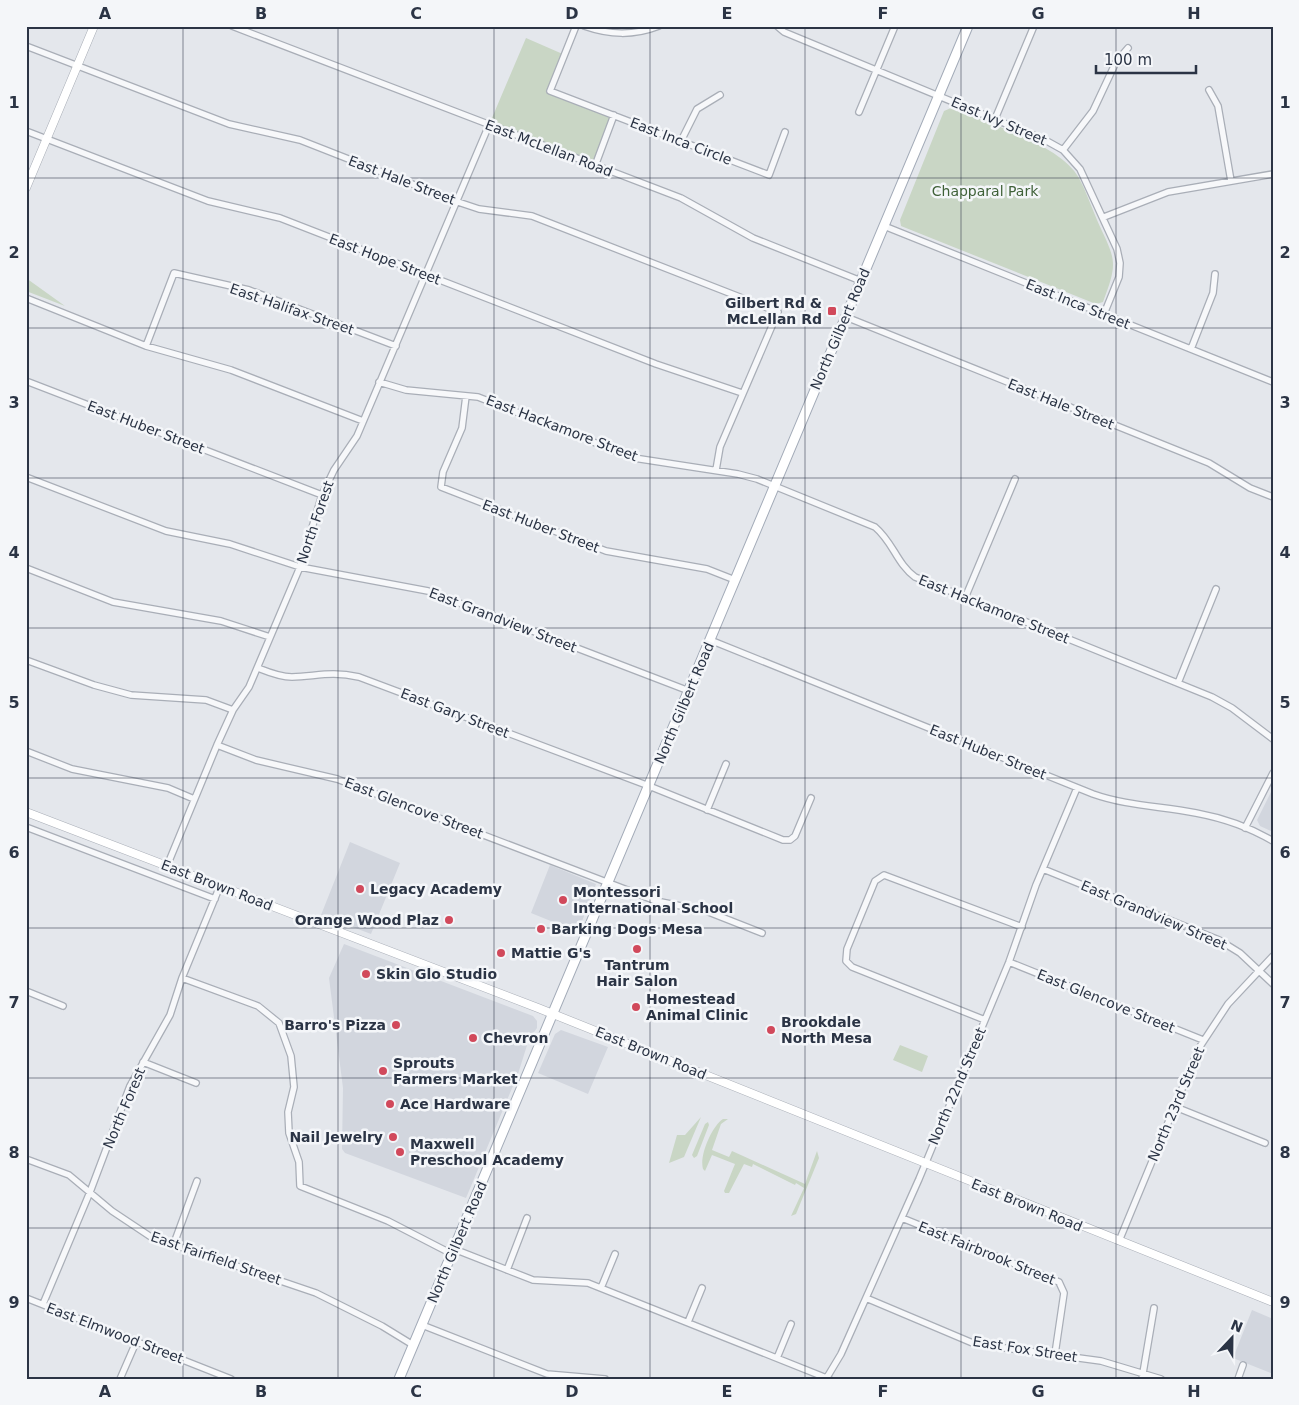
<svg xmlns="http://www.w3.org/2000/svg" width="1299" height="1405" font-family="'DejaVu Sans',sans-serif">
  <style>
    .built { fill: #d2d6de }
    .green { fill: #c9d6c5 }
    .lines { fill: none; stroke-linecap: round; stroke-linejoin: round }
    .street-casing { stroke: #a9aeb7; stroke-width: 8 }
    .secondary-casing { stroke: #a9aeb7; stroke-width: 9 }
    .primary-casing { stroke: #a3abb8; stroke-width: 11 }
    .street { stroke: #f7f8fa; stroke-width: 5.5 }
    .secondary { stroke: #fff; stroke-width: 8 }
    .primary { stroke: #fff; stroke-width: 9 }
    .grid { fill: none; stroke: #2b3445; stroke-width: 1; stroke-opacity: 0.55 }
    .poi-dot { fill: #d1495b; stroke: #f4f6f9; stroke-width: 2 }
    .labels { text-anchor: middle; stroke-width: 5; stroke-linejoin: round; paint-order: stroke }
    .street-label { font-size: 14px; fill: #2b3445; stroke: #f4f6f9 }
    .park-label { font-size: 14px; fill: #3f6138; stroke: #f4f6f9 }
    .poi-label { font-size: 14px; font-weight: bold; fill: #2b3445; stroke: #f4f6f9; text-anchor: start }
    .neatline { fill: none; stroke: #2b3445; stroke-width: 2 }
    .grid-label { font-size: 16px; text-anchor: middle; font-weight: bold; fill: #2b3445 }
  </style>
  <rect width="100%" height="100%" fill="#e4e7ec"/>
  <path class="built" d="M1273,788v44l-13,-6 -3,-6z
    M350,842l50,21 -29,71 -50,-19z
    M550,865l46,19 -18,48 -47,-19z
    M344,944l189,72 4,5v7l-8,11 -11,35 -52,124 -121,-45 -3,-4 1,-61 -14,-110z
    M561,1030l47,17 -20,47 -50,-21 17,-39z
    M1252,1310l21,9v55l-40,-16z"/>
  <path class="green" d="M526,38l39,17 -15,36 64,24 -19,51 -106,-41z
    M951,108c36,15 109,36 128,70 7,13 12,28 18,42 18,40 22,40 6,82l-7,2 -195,-78 -1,-6 44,-109z
    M26,278l39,28 -39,-15z
    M900,1045l28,11 -6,16 -29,-12z
    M701,1117l-17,40 -15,6 8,-28h8z
    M723,1119h5l-7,5 -9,26 17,7 3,-6 73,33 12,-33 2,7 -23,56 -5,2 13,-28 -8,-5 -1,2 -42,-21 -1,3 -8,-3 -15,29h-4l-1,-2 11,-27 -23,-9 -7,16 -2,-2c-4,-13 9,-43 20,-50z
    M708,1122l1,3 -12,31 -3,2 -2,-3 13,-31z"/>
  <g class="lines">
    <defs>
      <path id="street" d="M232,26l449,172 72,40 108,43
        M576,26l-26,65 219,84 16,-43
        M584,26c26,9 49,10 75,0
        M777,26l7,6 261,108 18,10 17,19 37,80 3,14 -1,14 -15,37
        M26,46l203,78 71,16 158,62 21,7 53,7 246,96 -58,135 -4,23
        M1209,90l9,16 13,75
        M859,112l36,-86
        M995,119l39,-93
        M26,131l182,70 72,17 376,146 86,29
        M681,141l16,-32 23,-14
        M1063,150l30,-39 23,-49 12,-14
        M595,166l19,-51
        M1104,217l64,-25 105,-18
        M884,226l389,156
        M26,298l120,48 85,24 132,51
        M846,317l363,146 41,25 23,9
        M146,346l28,-73 75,17 147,56
        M1191,349l22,-56 2,-19
        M26,381l296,114
        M379,382l27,8 72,7 156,61 104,16 19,5 118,48c18,15 22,37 40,50l297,120 20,11 41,31
        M466,396l-4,32 -19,44 -2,15 165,64 101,18 28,11
        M26,477l140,54 64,13 70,23 128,24 261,100
        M26,568l87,34 108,19 49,16
        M965,598l50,-119
        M710,640l383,154c34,12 68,12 103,19 27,5 53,14 77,28
        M26,660l68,25 37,10 75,5 27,10
        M258,668c10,4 22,9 34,9 26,-1 39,-6 67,0l290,109 134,54h7l5,-4 16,-38
        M1178,683l38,-94
        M217,745l39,15 81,19 319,122 50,10 56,22
        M26,751l46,18 96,19 26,11
        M707,810l19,-46
        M26,827l189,72
        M1245,828l28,-55
        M167,866l50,-121 16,-35 16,-23 51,-120 22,-72 12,-25 23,-34 132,-311
        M1043,869l176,71 21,13 33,31
        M1009,962l194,78
        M182,978l76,28 21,17 12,33 3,31 -6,25 1,21 10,29 1,24 88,35 64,33
        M26,991l37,15
        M985,1020l-133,-53 -6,-6 1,-12 28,-68 9,-6 138,52
        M143,1062l53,21
        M1173,1106l92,37
        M26,1159l43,16 43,36 39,26 165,56 66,33 31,19
        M902,1218l157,64 5,11 -9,61
        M1119,1241l80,-193 29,-44 45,-48
        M173,1246l24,-65
        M454,1249l79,31 55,3 241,96
        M507,1270l20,-52
        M601,1288l14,-34
        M26,1298l205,81
        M866,1298l109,46 126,17 60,18
        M43,1304l47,-112 40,-106 40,-71 12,-37 38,-92
        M688,1322l14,-34
        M422,1325l125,49 58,5
        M777,1358l14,-34
        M120,1379l17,-39
        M826,1379l15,-25 78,-175 90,-217 27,-77 41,-97
        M1142,1379l12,-71
        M1238,1379l5,-14"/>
      <path id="secondary" d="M26,188l68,-162
        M26,812l512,196 735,294"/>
      <path id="primary" d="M399,1379l569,-1353"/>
    </defs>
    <use href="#street" class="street-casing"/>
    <use href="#secondary" class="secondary-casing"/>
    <use href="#primary" class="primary-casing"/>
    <use href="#street" class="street"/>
    <use href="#secondary" class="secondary"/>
    <use href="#primary" class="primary"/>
  </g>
  <path class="grid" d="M183,26v1353M338,26v1353M494,26v1353M650,26v1353M805,26v1353M961,26v1353M1116,26v1353M26,178h1247M26,328h1247M26,478h1247M26,628h1247M26,778h1247M26,928h1247M26,1078h1247M26,1228h1247"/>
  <g class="poi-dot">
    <rect x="827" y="306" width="10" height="10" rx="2.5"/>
    <circle cx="360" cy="889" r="5"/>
    <circle cx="563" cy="900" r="5"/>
    <circle cx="449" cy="920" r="5"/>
    <circle cx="541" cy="929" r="5"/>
    <circle cx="637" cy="949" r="5"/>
    <circle cx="501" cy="953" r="5"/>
    <circle cx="366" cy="974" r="5"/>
    <circle cx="636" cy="1007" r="5"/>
    <circle cx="396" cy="1025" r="5"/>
    <circle cx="771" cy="1030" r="5"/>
    <circle cx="473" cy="1038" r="5"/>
    <circle cx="383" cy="1071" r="5"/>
    <circle cx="390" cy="1104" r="5"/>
    <circle cx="393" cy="1137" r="5"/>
    <circle cx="400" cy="1152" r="5"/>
  </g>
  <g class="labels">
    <g class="street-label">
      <text transform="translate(999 121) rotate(23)" y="5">East Ivy Street</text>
      <text transform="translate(681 141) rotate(21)" y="5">East Inca Circle</text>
      <text transform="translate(549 148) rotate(21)" y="5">East McLellan Road</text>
      <text transform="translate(402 180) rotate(21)" y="5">East Hale Street</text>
      <text transform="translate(385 259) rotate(21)" y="5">East Hope Street</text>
      <text transform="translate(1078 304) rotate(22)" y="5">East Inca Street</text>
      <text transform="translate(292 309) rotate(19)" y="5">East Halifax Street</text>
      <text transform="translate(840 329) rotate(-67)" y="5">North Gilbert Road</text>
      <text transform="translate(1061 404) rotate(22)" y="5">East Hale Street</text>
      <text transform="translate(146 427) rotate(21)" y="5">East Huber Street</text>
      <text transform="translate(562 428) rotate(21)" y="5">East Hackamore Street</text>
      <text transform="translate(315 522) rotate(-71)" y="5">North Forest</text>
      <text transform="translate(541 526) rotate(21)" y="5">East Huber Street</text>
      <text transform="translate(994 609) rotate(22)" y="5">East Hackamore Street</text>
      <text transform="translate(503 620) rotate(21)" y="5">East Grandview Street</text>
      <text transform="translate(684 703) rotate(-67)" y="5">North Gilbert Road</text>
      <text transform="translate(455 713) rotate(21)" y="5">East Gary Street</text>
      <text transform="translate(988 752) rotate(22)" y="5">East Huber Street</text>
      <text transform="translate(414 808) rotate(21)" y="5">East Glencove Street</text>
      <text transform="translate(217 885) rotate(21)" y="5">East Brown Road</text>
      <text transform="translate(1154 915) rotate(23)" y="5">East Grandview Street</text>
      <text transform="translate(1106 1001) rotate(22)" y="5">East Glencove Street</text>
      <text transform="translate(651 1053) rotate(22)" y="5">East Brown Road</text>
      <text transform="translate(957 1086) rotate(-67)" y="5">North 22nd Street</text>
      <text transform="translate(1176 1104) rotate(-67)" y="5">North 23rd Street</text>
      <text transform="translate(124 1108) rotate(-67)" y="5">North Forest</text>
      <text transform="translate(1027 1205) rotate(22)" y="5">East Brown Road</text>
      <text transform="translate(457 1242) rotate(-67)" y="5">North Gilbert Road</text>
      <text transform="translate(987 1253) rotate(22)" y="5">East Fairbrook Street</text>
      <text transform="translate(216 1258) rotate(19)" y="5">East Fairfield Street</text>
      <text transform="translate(115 1333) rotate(21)" y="5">East Elmwood Street</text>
      <text transform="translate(1025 1349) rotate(9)" y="5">East Fox Street</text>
    </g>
    <g class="park-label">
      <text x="985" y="196">Chapparal Park</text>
    </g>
    <g class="poi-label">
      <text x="822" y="308" text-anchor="end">Gilbert Rd &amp;<tspan x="822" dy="16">McLellan Rd</tspan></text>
      <text x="370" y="894">Legacy Academy</text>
      <text x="573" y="897">Montessori<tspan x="573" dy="16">International School</tspan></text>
      <text x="439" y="925" text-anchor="end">Orange Wood Plaz</text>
      <text x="551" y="934">Barking Dogs Mesa</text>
      <text x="511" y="958">Mattie G's</text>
      <text x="637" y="970" text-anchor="middle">Tantrum<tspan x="637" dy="16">Hair Salon</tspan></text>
      <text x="376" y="979">Skin Glo Studio</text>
      <text x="646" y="1004">Homestead<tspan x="646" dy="16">Animal Clinic</tspan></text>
      <text x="781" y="1027">Brookdale<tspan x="781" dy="16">North Mesa</tspan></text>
      <text x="386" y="1030" text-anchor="end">Barro's Pizza</text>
      <text x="483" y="1043">Chevron</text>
      <text x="393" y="1068">Sprouts<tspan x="393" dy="16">Farmers Market</tspan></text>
      <text x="400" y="1109">Ace Hardware</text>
      <text x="383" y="1142" text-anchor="end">Nail Jewelry</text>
      <text x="410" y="1149">Maxwell<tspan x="410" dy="16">Preschool Academy</tspan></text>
    </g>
  </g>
  <rect width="1299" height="1405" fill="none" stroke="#f4f6f9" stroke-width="55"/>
  <g transform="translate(1232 1338) rotate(22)" stroke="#f4f6f9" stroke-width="4" paint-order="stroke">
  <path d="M0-4L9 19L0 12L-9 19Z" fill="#2b3445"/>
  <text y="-8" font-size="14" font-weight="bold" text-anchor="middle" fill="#2b3445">N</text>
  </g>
  <path d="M1096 65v8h100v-8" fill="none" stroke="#2b3445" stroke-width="2.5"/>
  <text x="1104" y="65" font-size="15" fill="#2b3445" stroke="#f4f6f9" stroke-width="4" paint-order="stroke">100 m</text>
  <rect x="28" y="28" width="1244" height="1350" class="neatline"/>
  <g class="grid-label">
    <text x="105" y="19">A</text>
    <text x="261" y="19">B</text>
    <text x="416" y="19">C</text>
    <text x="572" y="19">D</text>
    <text x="727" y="19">E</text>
    <text x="883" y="19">F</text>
    <text x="1038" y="19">G</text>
    <text x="1194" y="19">H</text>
    <text x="14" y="108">1</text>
    <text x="1285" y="108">1</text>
    <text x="14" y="258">2</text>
    <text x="1285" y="258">2</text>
    <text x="14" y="408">3</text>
    <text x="1285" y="408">3</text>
    <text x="14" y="558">4</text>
    <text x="1285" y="558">4</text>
    <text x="14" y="708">5</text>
    <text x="1285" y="708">5</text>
    <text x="14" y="858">6</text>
    <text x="1285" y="858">6</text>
    <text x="14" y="1008">7</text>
    <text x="1285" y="1008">7</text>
    <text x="14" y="1158">8</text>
    <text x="1285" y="1158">8</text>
    <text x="14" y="1308">9</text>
    <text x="1285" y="1308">9</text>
    <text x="105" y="1397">A</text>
    <text x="261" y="1397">B</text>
    <text x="416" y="1397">C</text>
    <text x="572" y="1397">D</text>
    <text x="727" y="1397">E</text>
    <text x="883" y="1397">F</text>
    <text x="1038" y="1397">G</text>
    <text x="1194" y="1397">H</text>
  </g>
</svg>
